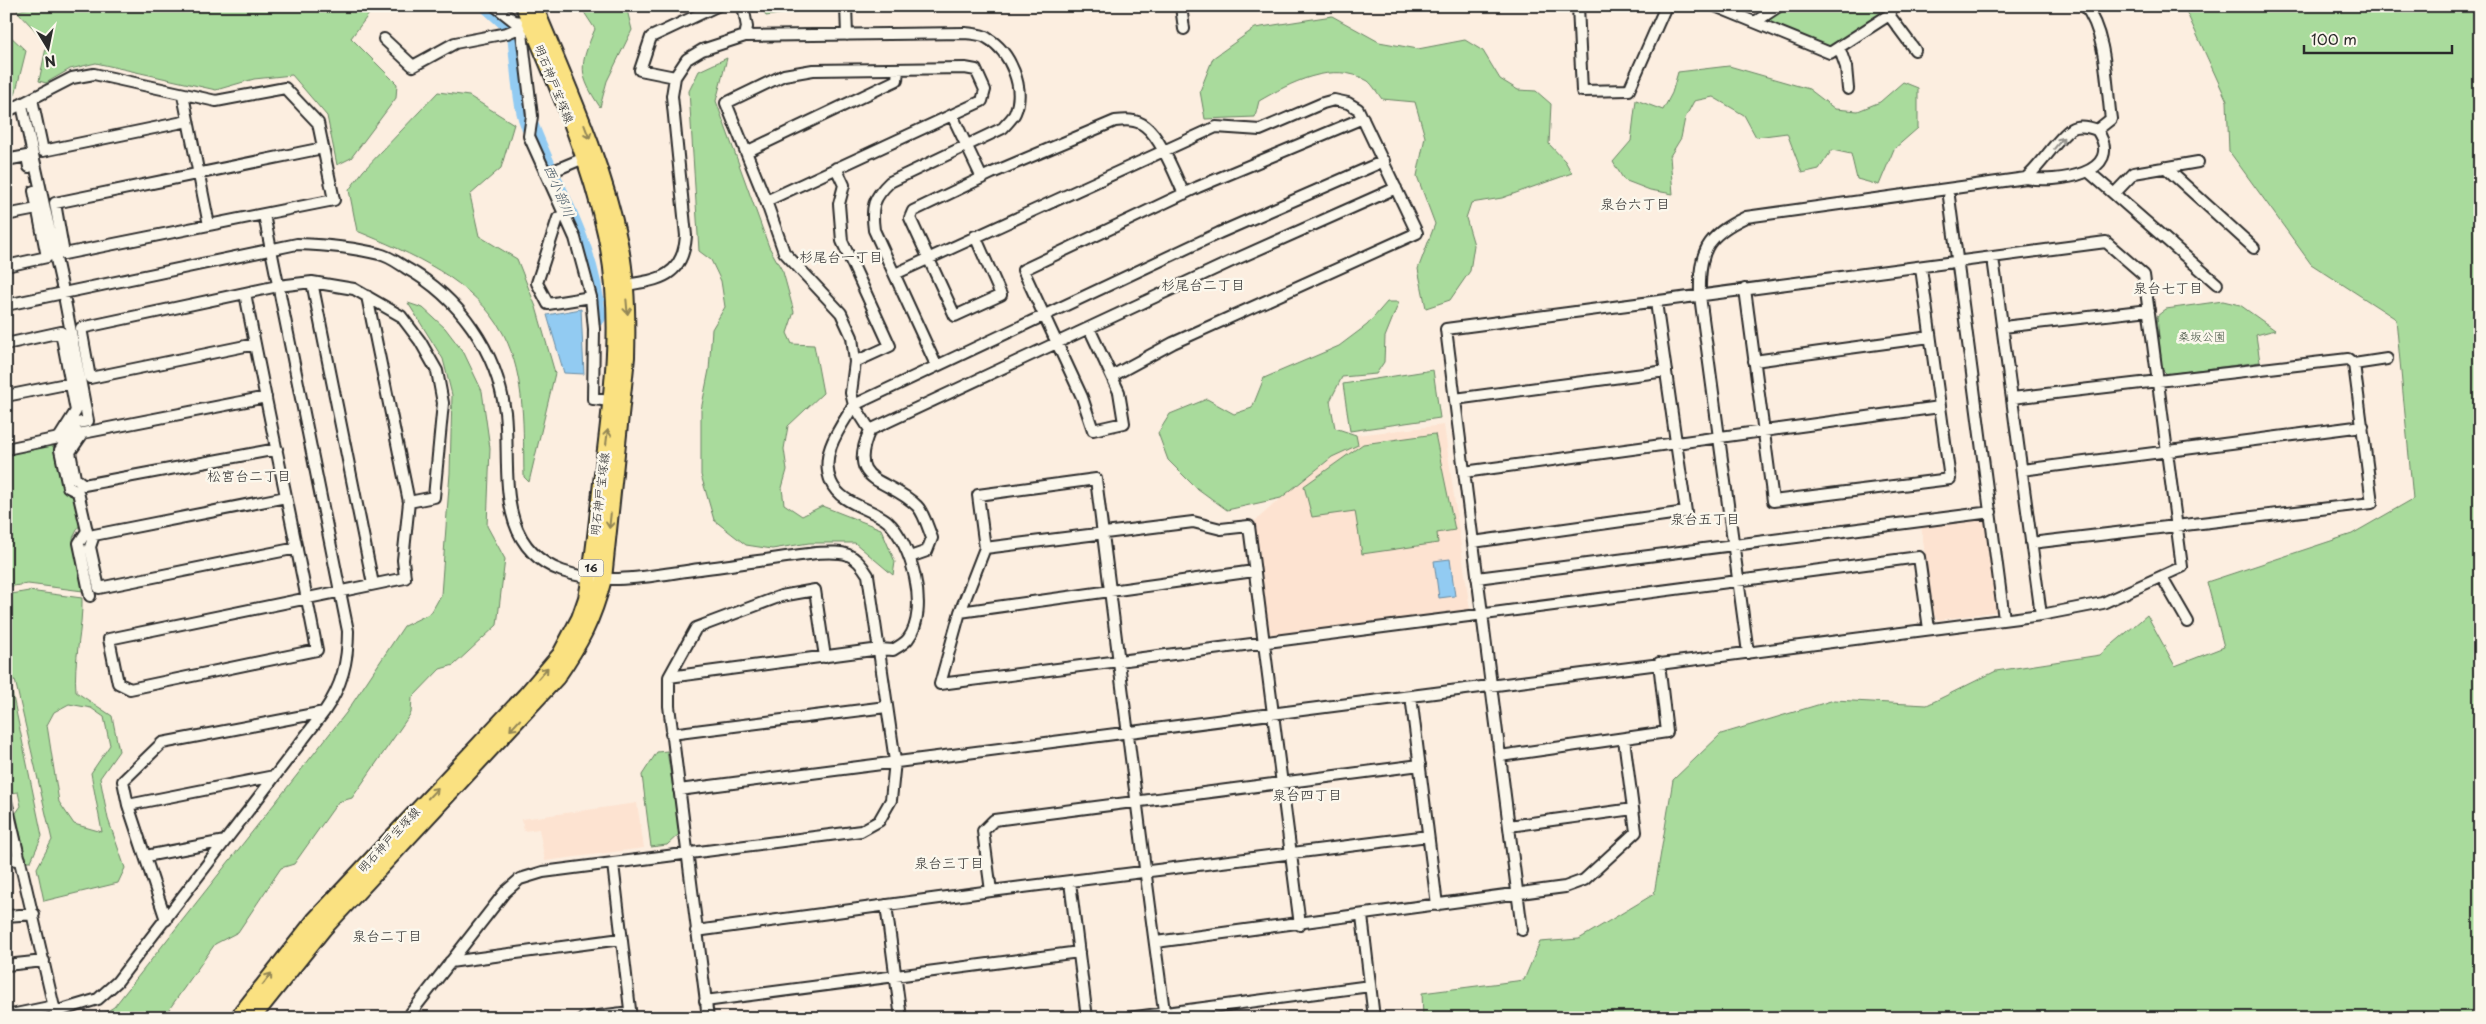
<svg xmlns="http://www.w3.org/2000/svg" width="2486" height="1024" font-family="'Playpen Sans','Klee One',sans-serif">
  <style>
    .built { fill: #fde3d1 }
    .green { fill: #a9db9c; stroke: #6a8364; fill-rule: evenodd }
    .water { fill: #92cbf2; stroke: #698ba2 }
    .lines { fill: none; stroke-linecap: round; stroke-linejoin: round }
    .river { stroke: #92cbf2; stroke-width: 18 }
    .minor-casing { stroke: #2b2b2b; stroke-width: 14 }
    .major-casing { stroke: #2b2b2b; stroke-width: 18 }
    .minor { stroke: #fbf7ec; stroke-width: 10 }
    .major { stroke: #fae181; stroke-width: 14 }
    .oneway { stroke: #928656 }
    .oneway2 { stroke: #93918c }
    .labels { text-anchor: middle; stroke-width: 5; stroke-linejoin: round; paint-order: stroke }
    .shield { fill: #fbf7ec; stroke: #696865; stroke-width: 1 }
    .shield-label { font-size: 11px; font-weight: bold; fill: #2b2b2b }
    .street-label { font-size: 12px; fill: #2b2b2b; stroke: #fbf7ec }
    .park-label { font-size: 12px; fill: #4a5747; stroke: #fbf7ec }
    .water-label { font-size: 14px; font-style: italic; fill: #4a5b67; stroke: #fbf7ec }
    .neighbourhood-label { font-size: 14px; fill: #2b2b2b; stroke: #fbf7ec }
  </style>
  <rect width="100%" height="100%" fill="#fceee0"/>
  <filter id="ink" filterUnits="userSpaceOnUse"><feTurbulence type="fractalNoise" baseFrequency=".02" numOctaves="2"/><feDisplacementMap in="SourceGraphic" scale="10" xChannelSelector="R" yChannelSelector="G"/><feConvolveMatrix kernelMatrix="1 2 1 2 8 2 1 2 1" color-interpolation-filters="sRGB"/></filter>
  <g filter="url(#ink)">
    <path class="built" d="M1444,425l26,185 -197,26 -6,-4 -13,-110 27,-24 51,-41 26,-12 -2,-10z
      M1986,516l13,95 -60,9 -6,-4 -12,-91z
      M637,803l7,45 -99,13 -6,-32 -15,2 -2,-12z"/>
    <path class="green" d="M38,6h337l-24,32 46,46 -1,14 -45,60 -14,7 -10,-49 -35,-41 -38,4 -38,11 -120,-27 -26,6 -24,14 -7,-2 8,-38 -30,-32z
      M580,6h46l6,24 -25,51 -7,26c-22,-33 -21,-41 -5,-78z
      M761,6h47l-1,4 -41,6z
      M1783,6h105l-2,5 -59,38 -57,-24 -1,-9z
      M2175,6h305v1012h-1057l-1,-25 102,-13 16,-38 39,-3 75,-45 19,-114 48,-46 113,-34 93,5 69,-34 104,-16 47,-40 28,51 49,-19 -17,-65 145,-48 61,-35 -17,-180 -85,-55 -82,-113 -2,-50 -41,-90z
      M1332,16l47,26 39,7 47,-9 18,11 17,28 18,11 18,1 15,13 -2,40 16,17 7,12 -70,25 -31,5 -5,15 8,27 -4,26 -20,29 -24,8 -8,-39 17,-45 -18,-48 8,-39 -10,-35 -33,-3c-4,-5 -9,-14 -14,-18 -35,-21 -78,2 -109,20l-4,16 -50,2 -5,-28 13,-33 42,-30z
      M6,32l20,19 -11,44 -9,5z
      M727,58l-11,43 53,146 14,25 11,40 -7,21 5,11 22,1 9,48 -35,33 -4,23 3,21 -5,18 2,16 18,12 20,-10 59,23 14,33 -2,13 -38,-32h-46l-37,6 -26,-4 -32,-25 -13,-45v-65l8,-40 3,-41 13,-22 -4,-26 -10,-21 -12,-9 -10,-160 10,-20z
      M1729,66l80,23 26,20 23,2 22,-9 23,-20 15,6v40l-24,21 -15,36 -22,-6 -6,-25 -19,-4 -13,19 -17,4 -15,-40 -31,4 -12,-22 -31,-18 -19,4 -9,17 -4,20 -11,18 3,38 -23,-4 -26,-10 -11,-18 18,-21 5,-41 27,10 9,-17 6,-21z
      M438,92l31,4 45,28 -13,44 -31,27 9,41 38,23 19,48 19,66 -26,109 -5,-5c-1,-46 2,-99 -20,-142 -29,-55 -94,-82 -147,-104l-8,-41 14,-19z
      M2223,301l17,4 35,25 -19,5 4,27 -93,12 -5,-5 -5,-53 9,-7z
      M1387,302h12l-14,35 -1,25 -8,12 -34,3 -12,24 5,27 21,7 2,10 -26,12 -51,41 -54,12 -33,-24 -26,-26 -10,-27 12,-19 37,-15 27,15 18,-6 12,-30 75,-32 28,-21z
      M408,303l15,5 22,20 19,25 18,38 8,57 -3,78 18,33 -8,66 -43,40 -14,4 -28,29 -1,15 -59,85 -14,4 -44,62 -13,4 -43,64 -23,12 -52,74h-67l18,-11 232,-294 58,-87 27,-13 10,-18 9,-122 2,-78 -9,-36z
      M1433,370l7,48 -90,13 -7,-47z
      M1435,434l20,96 -18,3 1,10 -76,11 -7,-43 -43,6 -8,-31 59,-42z
      M53,445l10,45 11,6 6,28 -7,14 10,53 -55,-7 -22,3v-133z
      M29,591l53,7c1,31 -9,63 -6,94l36,24 7,35 -19,27 8,41 17,49 -7,15 -74,18 -7,-33 15,-28 -37,-160 -9,1v-86zM69,704l22,4 13,9 6,28 -19,28 11,59 -28,-8 -15,-22 -12,-77 7,-13z
      M6,687h5l31,149 -11,25h-5l-10,-48 5,-7 -3,-14 -7,1 -5,-25z
      M667,751l13,82 -13,12 -16,2 -9,-72 15,-23z"/>
    <path class="water" d="M581,309l3,65 -20,-1 -17,-58z
      M1450,559l5,37 -16,2 -5,-37z"/>
    <g class="lines">
      <path class="river" d="M489,6l21,19 6,10c3,23 4,61 11,83 25,70 64,122 70,199"/>
      <defs>
        <path id="minor" d="M495,6l19,15 15,2
          M743,6l4,21 -2,9
          M846,6l1,29
          M1181,6l3,23
          M1578,6l4,85 47,-1 37,-84
          M1715,6l115,47 59,-38 3,-9
          M2085,6c22,28 21,78 26,113l-14,11
          M1889,15l26,35
          M1755,22l24,-16
          M530,23l-8,10 10,83 -3,20 46,102 16,59 3,32 -1,70 18,2
          M384,39l29,27 42,-23 52,-10 22,-9
          M1839,47l7,20 2,22
          M675,77l-35,-7 11,-33 66,-31
          M183,95l26,130
          M32,99l11,52 145,-30
          M22,105l40,181
          M6,112l66,-34 22,-4 122,27 69,-13 33,35 16,77 -270,54 -9,-51 268,-55
          M952,115l30,63
          M746,152l151,-72 1,-11
          M6,160l21,-4 2,11
          M2165,167l89,81
          M836,168l8,17 -5,19 3,37 48,105 -35,16
          M2089,172l128,112
          M546,174l38,-16
          M2115,193l19,-20 64,-11
          M1949,197l55,422
          M766,201l-40,-98 58,-28 29,-5 152,-2 11,2 9,20 -3,11 -216,100 18,51 57,61 11,24 3,25 -4,31 3,12 16,25
          M564,214l-6,4 -21,65 11,21 43,-7
          M6,215l31,-6
          M975,236l26,59 -46,21 -45,-98 3,-7 79,-38 123,-52c10,-1 21,-2 30,5 16,12 30,49 39,68
          M1993,258l48,357
          M6,266l41,-9 -13,-66
          M895,274l321,-147 44,3 63,-27 11,-3 14,3 10,6 59,124 -244,110 -61,33
          M312,282l61,302
          M625,285c34,-5 58,-8 61,-49l-14,-140 3,-19 12,-18 15,-9 43,-14 220,-3c7,1 17,1 22,5 23,13 39,50 28,75 -2,5 -8,10 -12,15l-113,54c-17,16 -19,25 -16,48l62,135
          M1745,289l28,212 177,-22 -29,-211
          M245,293c23,120 49,238 72,357l-187,39 -12,-6 -9,-44 296,-61 -2,-18 6,-58 -42,-206
          M65,301l23,120 -10,2 -18,27 8,37 10,5 9,39 -8,12 11,53
          M6,305l291,-61c28,1 55,3 82,10 10,2 19,9 27,14 53,29 91,83 99,144 6,56 -12,134 57,159 45,16 92,4 138,-2 39,-5 77,-11 116,-16 27,-1 37,-3 52,22l27,186 -4,39 -12,21 -18,10 -318,41 -23,7 -15,13 -98,126
          M2003,327l146,-17
          M1089,328l30,64 5,31 -31,7 -11,-33 -59,-127 175,-83 165,-69
          M6,344l55,-12 15,79 -17,27 -53,11
          M255,344l-165,34 -9,-50 197,-42 34,-4 42,7 47,27 19,25 17,30 6,32 -9,94 -25,5
          M1754,361l176,-24
          M2354,364l33,-5
          M6,396l65,-13
          M266,397l-183,36 -13,19 5,26 9,7 193,-36
          M2012,398l336,-39 6,5 18,139 -341,40
          M1455,399l211,-28
          M2022,470l341,-44
          M1464,472l476,-65
          M286,497l-192,38 -4,12 9,41 198,-40
          M1473,542l213,-30 -30,-210
          M985,548l208,-26 28,7 28,-3 51,399
          M910,557l17,-6 5,-13c-4,-10 -8,-25 -15,-32 -28,-29 -72,-20 -47,-76l362,-169 164,-73
          M2162,577l26,45
          M1477,578l514,-66
          M960,612l294,-41
          M1748,653l-48,-357c-1,-44 5,-60 46,-79l280,-39c29,5 101,-3 71,-48 -8,-3 -18,-6 -26,-1 -13,8 -30,37 -45,49
          M669,677l211,-28 13,1c5,-3 12,-7 15,-11 22,-28 4,-96 -21,-118 -16,-13 -47,-17 -56,-39 -12,-28 9,-54 23,-77l365,-172 165,-72
          M1411,696l26,209
          M671,734l215,-27
          M1500,756l167,-24 -8,-69
          M679,790l732,-94 630,-81 62,-12 79,-36 -38,-292 -38,-33 -660,87 76,601
          M6,801l50,215
          M128,805l146,-29
          M1509,826l124,-17
          M146,856l79,-15
          M6,860l14,-1
          M613,864l18,154
          M1070,882l17,136
          M991,891l-8,-60 11,-11 426,-55
          M886,905l15,113
          M6,916l28,-2
          M1362,916l12,102
          M166,920l-38,-115 -5,-24 39,-38 162,-31
          M696,931l295,-40 437,-55
          M1156,942l409,-55 19,-7 52,-48 -12,-93
          M450,962l171,-23
          M6,965l38,-4
          M705,1001l374,-49
          M55,1012l43,-13 19,-17 207,-270c18,-26 24,-50 24,-81l-84,-416
          M6,1016l48,-10
          M583,1018l47,-6
          M708,1018l-39,-312v-29l27,-49 85,-32 34,-6 10,67
          M1128,1018l242,-32
          M1165,1018c-25,-179 -46,-359 -69,-539l-118,16 7,53 -25,64 -20,72c326,-41 653,-84 979,-127l10,72"/>
        <path id="major" d="M237,1018l77,-98 211,-225 35,-41 19,-36 7,-20c8,-41 11,-83 16,-124 10,-80 21,-160 3,-241 -17,-78 -51,-153 -82,-227
          M253,1018l71,-89 233,-251c24,-35 36,-57 47,-99l23,-222c1,-37 1,-78 -7,-114 -17,-83 -53,-159 -85,-237"/>
      </defs>
      <use href="#minor" class="minor-casing"/>
      <use href="#major" class="major-casing"/>
      <use href="#minor" class="minor"/>
      <use href="#major" class="major"/>
    </g>
    <defs><path id="oneway-shaft" d="M-6 0H5M1.5-3L5.5 0L1.5 3" fill="none" stroke-width="1.6" stroke-linecap="round" stroke-linejoin="round" transform="scale(1.25)"/></defs>
    <g class="oneway">
      <use href="#oneway-shaft" transform="translate(587 132) rotate(69)"/>
      <use href="#oneway-shaft" transform="translate(627 307) rotate(85)"/>
      <use href="#oneway-shaft" transform="translate(607 437) rotate(-83)"/>
      <use href="#oneway-shaft" transform="translate(610 521) rotate(96)"/>
      <use href="#oneway-shaft" transform="translate(543 673) rotate(-49)"/>
      <use href="#oneway-shaft" transform="translate(515 725) rotate(133)"/>
      <use href="#oneway-shaft" transform="translate(433 793) rotate(-47)"/>
      <use href="#oneway-shaft" transform="translate(267 979) rotate(-53)"/>
    </g>
    <use class="oneway2" href="#oneway-shaft" transform="translate(2059 143) rotate(-50)"/>
  </g>
  <g class="labels">
    <rect class="shield" x="578.5" y="559.5" width="25" height="17" rx="4"/>
    <g class="shield-label">
      <text x="591" y="572">16</text>
    </g>
    <g class="street-label">
      <text transform="translate(554 84) rotate(68)" y="4">明石神戸宝塚線</text>
      <text transform="translate(600 494) rotate(-83)" y="4">明石神戸宝塚線</text>
      <text transform="translate(389 840) rotate(-47)" y="4">明石神戸宝塚線</text>
    </g>
    <g class="park-label">
      <text x="2202" y="341">桑坂公園</text>
    </g>
    <g class="water-label">
      <text transform="translate(559 191) rotate(67)" y="5">西小部川</text>
    </g>
    <g class="neighbourhood-label">
      <text x="1635" y="209">泉台六丁目</text>
      <text x="841" y="262">杉尾台一丁目</text>
      <text x="1203" y="290">杉尾台二丁目</text>
      <text x="2168" y="293">泉台七丁目</text>
      <text x="249" y="481">松宮台二丁目</text>
      <text x="1705" y="524">泉台五丁目</text>
      <text x="1307" y="800">泉台四丁目</text>
      <text x="949" y="868">泉台三丁目</text>
      <text x="387" y="941">泉台二丁目</text>
    </g>
  </g>
  <rect width="2486" height="1024" fill="none" stroke="#fbf7ec" stroke-width="25"/>
  <rect x="12" y="12" width="2461" height="999" fill="none" stroke="#2b2b2b" stroke-width="2" filter="url(#ink)"/>
  <g transform="translate(48 48) rotate(170)" stroke="#fbf7ec" stroke-width="4" paint-order="stroke">
  <path d="M0-4L9 19L0 12L-9 19Z" fill="#2b2b2b"/>
  <text y="-8" font-size="14" font-weight="bold" text-anchor="middle" fill="#2b2b2b">N</text>
  </g>
  <path d="M2304 45v8h148v-8" fill="none" stroke="#2b2b2b" stroke-width="2.5"/>
  <text x="2311" y="45" font-size="15" fill="#2b2b2b" stroke="#fbf7ec" stroke-width="4" paint-order="stroke">100 m</text>
</svg>
